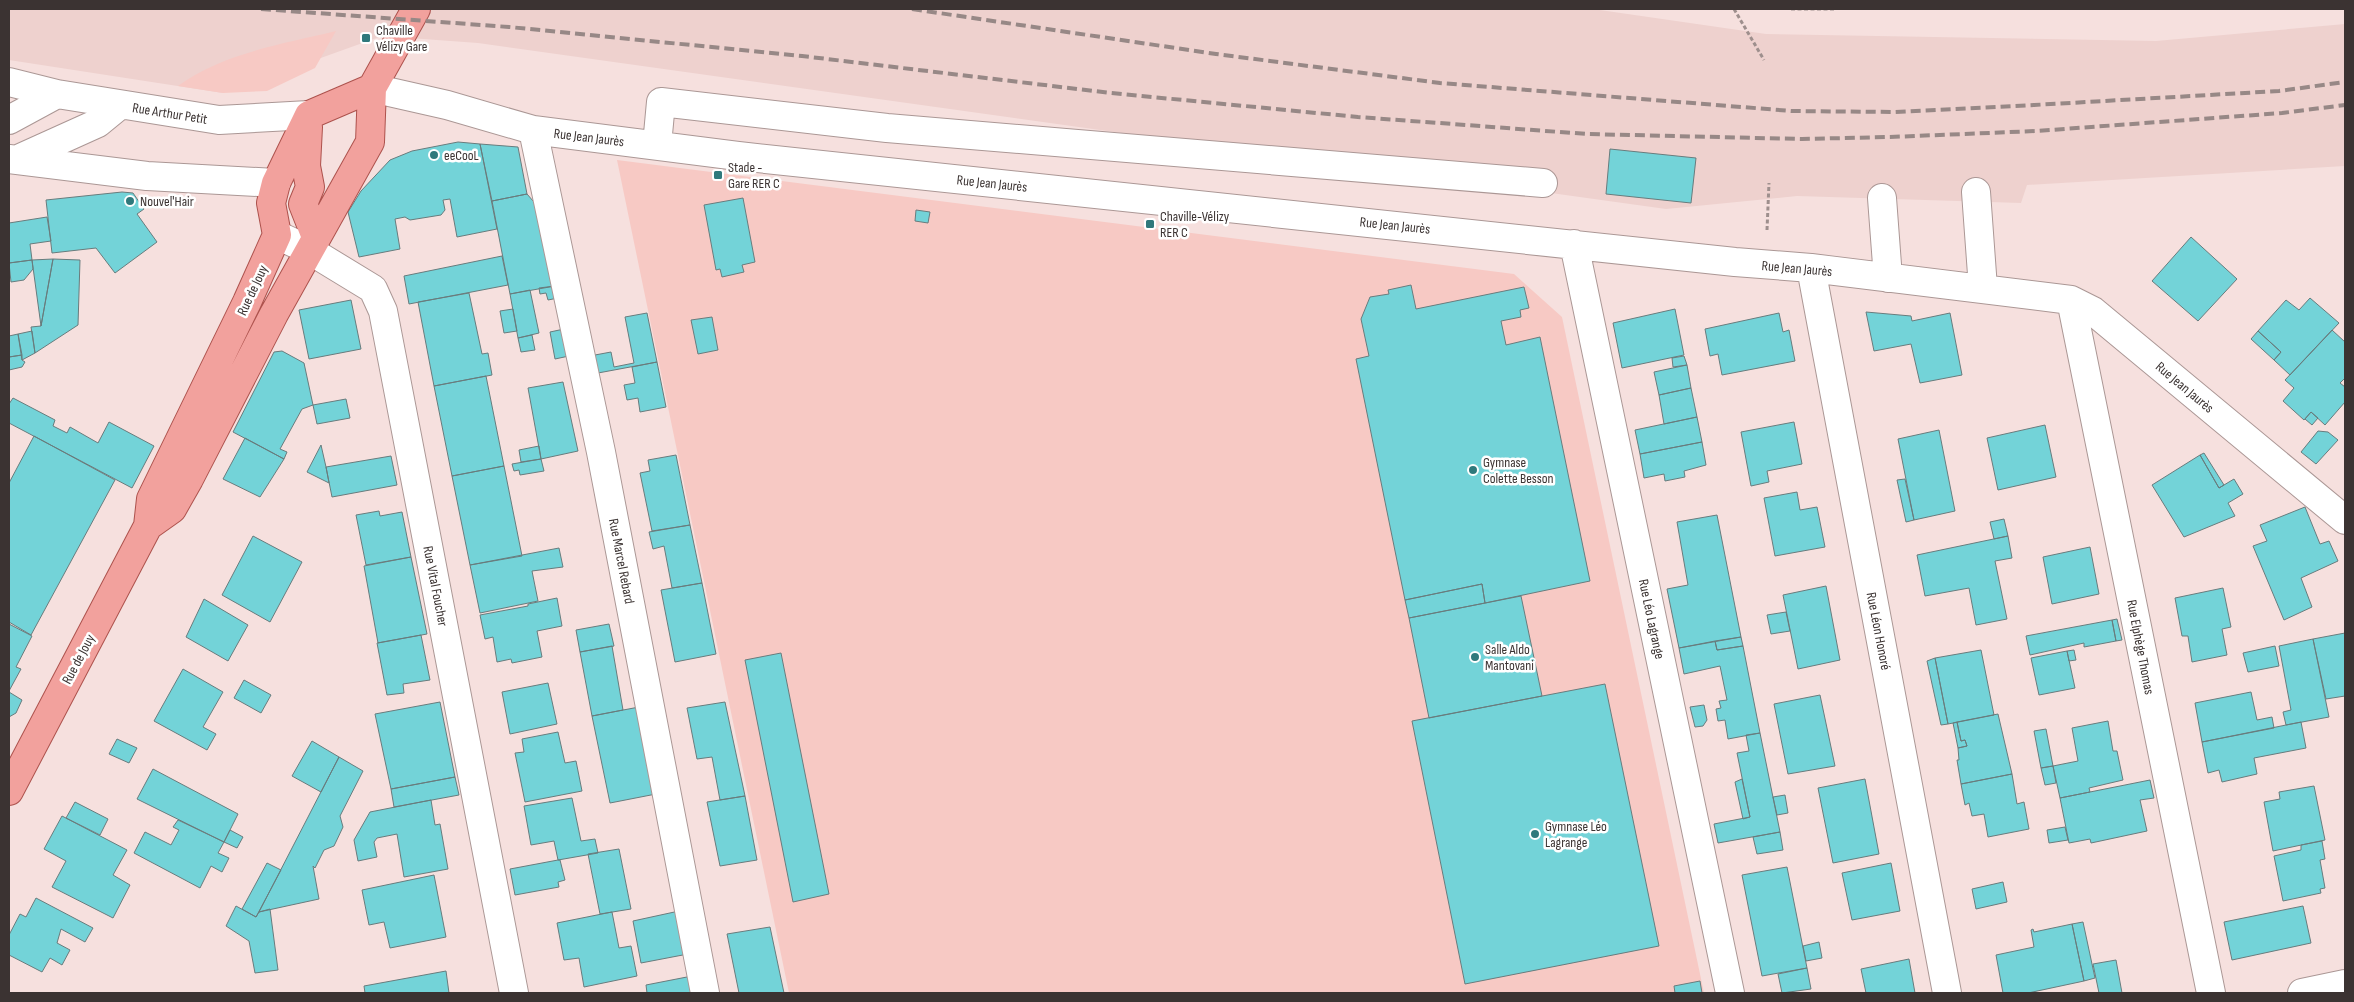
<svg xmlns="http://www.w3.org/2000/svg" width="2354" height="1002" font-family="'Sofia Sans Condensed',sans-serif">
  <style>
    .built { fill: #eed1ce }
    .green { fill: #f7c9c4 }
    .building { fill: #73d3d8; stroke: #687c7d }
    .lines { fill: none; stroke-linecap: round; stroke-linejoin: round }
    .minor-casing { stroke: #ab9795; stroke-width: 30 }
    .major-casing { stroke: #ad524d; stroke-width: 30 }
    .path { stroke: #9e8f8d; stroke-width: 3; stroke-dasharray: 4 2.5; stroke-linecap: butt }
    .minor { stroke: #fff; stroke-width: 28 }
    .major { stroke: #f2a19d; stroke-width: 28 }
    .rail { stroke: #978886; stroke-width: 4; stroke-dasharray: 10 5; stroke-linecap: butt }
    .poi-dot { fill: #2f797c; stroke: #fff; stroke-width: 2 }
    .labels { text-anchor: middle; stroke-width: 5; stroke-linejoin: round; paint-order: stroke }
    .poi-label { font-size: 14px; fill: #3b3332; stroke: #fff; text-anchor: start }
    .street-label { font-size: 14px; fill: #3b3332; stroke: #fff }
  </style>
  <rect width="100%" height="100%" fill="#f6e0de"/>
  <path class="built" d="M9,9h1584l173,25 390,7 189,-17v142l-318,19 -6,18 -224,-7 -131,13 -1188,-166 -96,-7 -159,57 -214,-33z"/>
  <path class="green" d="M336,31l-21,37 -48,23 -44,2 -45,-7c45,-33 105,-42 158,-55z
    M617,160l897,114 48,43 142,676h-915z"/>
  <path class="building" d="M458,142l22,2 17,85 -40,8 -7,-38 -7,1 2,10 -4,5 -31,5 -5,-3 -10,2 5,30 -41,8 -11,-45 13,-21 29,-31 22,-9z
    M480,144l38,3 9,47 -35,7z
    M1610,149l86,9 -5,45 -85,-9z
    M122,192l11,1 11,16 -7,5 20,28 -42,31 -19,-25 -44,5 -6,-53z
    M527,194l13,15 15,77 -45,8 -18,-93z
    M743,198l12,64 -13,3 2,7 -22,5 -2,-8 -4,1 -12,-65z
    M916,210l14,2 -2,11 -13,-2z
    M47,217l4,24 -21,3 2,16 -23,3v-40z
    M2191,237l46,42 -39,42 -46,-40z
    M502,256l6,29 -99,19 -5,-28z
    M53,259l27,1 -2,65 -43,28 -4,-26 10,-1z
    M53,259l-12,67 -9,-66z
    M32,260l1,9 -9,11 -13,2 -2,-19z
    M1411,285l5,24 108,-22 5,21 -9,2 1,7 -20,4 5,24 34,-8 50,244 -105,22 -3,-19 -77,16 -49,-241 13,-3 -8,-37 9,-22 19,-3 -1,-4z
    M555,286l3,12 -10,2 -2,-7 -6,1 -1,-6z
    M530,290l9,43 -21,5 -8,-44z
    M469,293l13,61 6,-1 4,22 -58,11 -16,-84z
    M2310,298l29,25 -49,52 -16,-15 7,-8 -23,-21 28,-31 13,10z
    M351,300l10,49 -52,10 -10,-49z
    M513,309l4,22 -13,2 -4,-22z
    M1675,309l9,46 -62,13 -9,-45z
    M1866,312l45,4 1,5 38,-8 12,62 -42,8 -9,-39 -37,7z
    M647,313l10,49 -59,11 -3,-18 16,-3 3,15 20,-4 -9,-46z
    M1779,313l4,19 6,-2 6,31 -73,14 -4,-21 -8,2 -5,-27z
    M712,317l6,33 -20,4 -7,-34z
    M564,329l5,27 -14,3 -5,-27z
    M2332,330l13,12v36l-5,5 5,4v15l-20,23 -14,-13 -7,8 -21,-19 11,-13 -9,-8z
    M32,331l3,22 -13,7 -4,-26z
    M2258,331l23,21 -7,8 -23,-21z
    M18,334l4,21 -13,2v-21z
    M532,335l3,15 -14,2 -3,-14z
    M282,351l22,12 9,42 -11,4 -22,40 7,3 -3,7 -51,-27 41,-80z
    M22,355v5l3,2 -3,5 -13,3v-13z
    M1684,356l3,9 -14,2 -1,-9z
    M657,362l9,45 -26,5 -2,-14 -11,2 -3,-15 11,-2 -3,-16z
    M1687,365l4,23 -32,7 -5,-23z
    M486,376l18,90 -52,10 -18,-90z
    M563,382l15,69 -37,8 -13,-71z
    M1691,388l6,29 -33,7 -5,-29z
    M13,398l42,22 -2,6 14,7 3,-6 28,16 11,-21 45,24 -22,42 -123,-65v-19z
    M346,399l4,19 -33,6 -4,-19z
    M2311,412l7,6 -6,7 -7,-6z
    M1697,417l5,25 -62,12 -5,-24z
    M1794,422l8,42 -35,7 2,11 -18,4 -10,-54z
    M2045,425l11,52 -58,13 -11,-52z
    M1939,430l16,81 -41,9 -16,-81z
    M2318,431l10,1 10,8 -22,24 -15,-12z
    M34,436l81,44 -84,155 -22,-13v-139z
    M245,438l39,21 -24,38 -37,-18z
    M1702,442l4,23 -22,6 1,6 -20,4 -1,-7 -20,4 -4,-24z
    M321,445l5,22 3,16 -22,-11z
    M539,446l2,13 -20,3 -2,-12z
    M2204,453l20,32 -5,3 -19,-33z
    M676,455l14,70 -38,6 -12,-58 10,-2 -2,-11z
    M2200,455l19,33 15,-9 9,15 -15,9 7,13 -51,21 -32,-52z
    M391,456l6,29 -65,12 -6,-30z
    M541,459l3,12 -24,4 -1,-5 -5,1 -2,-7z
    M504,466l18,90 -52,9 -18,-89z
    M1905,479l9,41 -8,2 -9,-42z
    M1797,492l3,18 17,-3 8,40 -50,9 -11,-58z
    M2305,507l15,37 9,-3 9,20 -37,17 11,29 -28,13 -31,-74 14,-5 -7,-16z
    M379,511l1,5 22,-4 9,45 -45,8 -10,-50z
    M1717,515l24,122 -62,11 -12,-59 21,-4 -11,-63z
    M2004,519l4,17 -14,3 -4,-17z
    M690,525l12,58 -30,5 -8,-42 -11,3 -4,-17z
    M253,536l49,26 -32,60 -48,-27z
    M2008,536l4,22 -17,3 12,58 -31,6 -7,-37 -44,8 -8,-41z
    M2090,547l9,47 -47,10 -9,-47z
    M559,548l4,19 -31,4 6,30 -58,12 -10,-48z
    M411,557l16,77 -49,9 -14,-77z
    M702,583l14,71 -41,8 -14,-72z
    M1482,584l3,19 -76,15 -4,-18z
    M1826,586l14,74 -42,9 -15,-74z
    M2223,588l8,39 -9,2 5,26 -35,7 -4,-26h-6l-7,-38z
    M1521,596l21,100 -113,22 -20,-100z
    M557,598l5,28 -25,5 5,26 -30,6 -1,-4 -14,3 -4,-25 -8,2 -5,-24 48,-9v-2z
    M204,599l44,26 -20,36 -42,-24z
    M1786,612l4,19 -19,3 -4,-19z
    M2117,619l5,21 -6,1 -4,-21z
    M2112,620l4,21 -32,6v-4l-54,12 -4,-19z
    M9,624l23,12 -16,31 5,2 -12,22z
    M609,624l5,22 -34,6 -4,-22z
    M2345,633v63l-19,3 -13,-60z
    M421,635l9,45 -27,4 1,9 -17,2 -10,-52z
    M1741,637l2,9 -26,4 -2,-9z
    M2313,639l16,78 -43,8 -3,-13 8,-2 -12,-64z
    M1715,641l2,9 26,-4 17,87 -32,6 -3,-19 -7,1 -2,-12 5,-1 -2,-7 8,-1 -7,-34 -36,8 -5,-26z
    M612,646l11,64 -31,6 -12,-64z
    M2275,646l4,20 -31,6 -5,-19z
    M1981,650l13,65 -46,9 -13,-66z
    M2074,650l2,10 -7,1 -2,-10z
    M2067,651l8,37 -36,7 -8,-37z
    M781,653l48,241 -36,8 -48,-242z
    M1935,658l13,66 -7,1 -14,-64z
    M183,669l40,23 -20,35 13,7 -9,16 -53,-29z
    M244,680l27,15 -10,18 -27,-15z
    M548,683l9,41 -47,10 -8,-42z
    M1605,684l54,262 -194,38 -53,-263z
    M9,692l13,8 -6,13 -7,4z
    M2251,692l6,28 15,-3 2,11 -72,14 -7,-39z
    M1820,695l15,71 -47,8 -14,-70z
    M440,702l15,75 -64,12 -16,-75z
    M725,702l20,94 -25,4 -8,-43 -15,2 -10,-51z
    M1704,705l3,15 -4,6 -8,1 -5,-20z
    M639,707l17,87 -46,9 -18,-87z
    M1998,714l14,60 -51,10 -4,-24h2l-1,-12 9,-2 -2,-6 -4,1 -4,-19z
    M2108,721l5,30h4l6,29 -34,8 1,4 -30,6 -7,-32 25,-5 -6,-33z
    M1957,722l4,19 4,-1 2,6 -9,2 -5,-25z
    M2301,722l5,26 -52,10 3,16 -35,8 -3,-12 -11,3 -6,-31z
    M2046,729l7,37 -12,2 -7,-37z
    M558,732l7,31 11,-2 6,30 -57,11 -10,-49 9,-1 -2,-13z
    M1760,733l20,99 -62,11 -4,-19 36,-7 -13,-64 12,-2 -3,-16z
    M117,739l20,9 -8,15 -20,-9z
    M312,741l27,16 -18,35 -29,-16z
    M339,757l24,14 -23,45 3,11 -9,19 -10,4 -9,18 -2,-2 6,33 -60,13z
    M2053,766l3,17 -11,2 -4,-17z
    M153,769l85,45 -14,28 -87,-43z
    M2012,774l5,30 7,-2 5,27 -41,8 -4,-23 -12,2 -3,-13 -4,2 -4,-21z
    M455,777l4,18 -65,12 -3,-18z
    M1742,779l8,38 -7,2 -8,-37z
    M1865,779l14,75 -46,9 -15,-75z
    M2150,780l4,18 -14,2 7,31 -56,12 -1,-4 -21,4 -9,-45z
    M2314,786l11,54 -52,11 -9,-49 16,-3 -1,-7z
    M1785,795l3,18 -11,2 -4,-18z
    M745,796l12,64 -37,6 -13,-64z
    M572,798l9,43 14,-2 3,14 -40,7 -4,-19 -23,4 -7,-39z
    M431,800l4,25 5,-1 8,45 -44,8 -7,-43 -20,4 -3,4 3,15 -19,4 -4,-21 16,-28z
    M75,802l33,17 -8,16 -34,-17z
    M62,816l65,34 -14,25 17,10 -17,33 -61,-31 14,-26 -22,-12z
    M178,820l46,22 -6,11 11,5 -7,14 -11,-6 -11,22 -66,-35 11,-21 26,13 8,-15 -6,-3z
    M2065,827l3,13 -19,3 -2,-13z
    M230,830l13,7 -6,11 -13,-6z
    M1780,832l3,18 -26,4 -4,-17z
    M2322,841l3,18 -5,1 5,28 -5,1 1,4 -38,8 -9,-45 27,-6v-5z
    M619,849l12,60 -31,5 -12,-60z
    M558,860h2l5,20 -7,2 1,5 -44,8 -5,-26z
    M267,863l14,7 -25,47 -14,-8z
    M1891,863l9,48 -48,9 -10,-47z
    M1787,867l20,101 -45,8 -20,-101z
    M434,875l12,62 -56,11 -6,-26 -15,3 -7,-35z
    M2003,882l4,20 -31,7 -4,-20z
    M36,898l57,30 -8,14 -24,-13 -4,14 13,7 -8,15 -12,-7 -8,14 -33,-17v-20l11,-21 6,3z
    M236,906l20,11 3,-5 11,-3 8,61 -23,3 -6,-32 -23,-15z
    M2303,906l8,37 -79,17 -8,-38z
    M679,911l9,43 -47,9 -8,-42z
    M612,912l7,36 12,-2 6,30 -53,11 -5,-29 -15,2 -7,-37z
    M2083,922l12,56 -11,3 -12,-57z
    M2072,924l12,57 -56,12h-25l-7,-38 38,-8 -3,-17 2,-1 1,3z
    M770,927l14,66h-45l-12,-59z
    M1819,942l3,16 -16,3 -3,-15z
    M1909,959l6,34h-49l-5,-24z
    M2116,960l6,33h-23l-6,-29z
    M1807,968l4,21 -29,4 -4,-19z
    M446,971l3,22h-84l-1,-7z
    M692,976l3,17h-48l-1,-8z
    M1700,981l2,12h-27l-1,-7z"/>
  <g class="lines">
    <defs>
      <path id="minor" d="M9,82l48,12 162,26 90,-5
        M372,88l75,17 86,25 205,26 997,106 76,6 260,32 22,11 252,209
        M9,120l48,-26
        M533,130l68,322 104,541
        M657,145l4,-43 226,26 656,55
        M9,159l138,17 129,7
        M16,160l82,-37 22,-18
        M1976,192l7,96
        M1882,198l6,80
        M277,235l32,15 64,39 10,22 131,682
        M1574,244l156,749
        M1811,268l136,725
        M2071,300l140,693
        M2302,993l43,-9"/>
      <path id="major" d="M308,127l-2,39 4,21 -7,17 13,33
        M148,526l24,-17 17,-30 85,-165 96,-172 2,-54 44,-79
        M9,791l139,-265 3,-27 96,-197 30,-67 -6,-32 5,-20 33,-68 63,-27"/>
    </defs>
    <use href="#minor" class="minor-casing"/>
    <use href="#major" class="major-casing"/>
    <path class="path" d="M1734,9l30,51
      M1791,9h45
      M1767,230l2,-47"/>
    <use href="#minor" class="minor"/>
    <use href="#major" class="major"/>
    <path class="rail" d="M261,9l248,18 293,29 309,37 247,24 229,17 215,5 88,-2 146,-6 246,-18 63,-8
      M912,9l304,45 224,29 352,28 102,1 140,-7 245,-14 66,-9"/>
  </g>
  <g class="poi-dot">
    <rect x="361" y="33" width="10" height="10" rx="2.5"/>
    <circle cx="434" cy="155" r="5"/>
    <rect x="713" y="170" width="10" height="10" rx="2.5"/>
    <circle cx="130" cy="201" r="5"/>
    <rect x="1145" y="219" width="10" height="10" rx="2.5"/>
    <circle cx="1473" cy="470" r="5"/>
    <circle cx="1475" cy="657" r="5"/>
    <circle cx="1535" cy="834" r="5"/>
  </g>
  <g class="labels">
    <g class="poi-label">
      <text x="376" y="35">Chaville<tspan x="376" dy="16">Vélizy Gare</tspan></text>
      <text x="444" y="160">eeCooL</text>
      <text x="728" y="172">Stade -<tspan x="728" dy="16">Gare RER C</tspan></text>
      <text x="140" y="206">Nouvel'Hair</text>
      <text x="1160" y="221">Chaville-Vélizy<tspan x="1160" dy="16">RER C</tspan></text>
      <text x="1483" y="467">Gymnase<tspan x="1483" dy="16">Colette Besson</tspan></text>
      <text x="1485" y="654">Salle Aldo<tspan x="1485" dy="16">Mantovani</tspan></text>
      <text x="1545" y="831">Gymnase Léo<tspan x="1545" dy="16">Lagrange</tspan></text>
    </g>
    <g class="street-label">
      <text transform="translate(170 113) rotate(9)" y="5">Rue Arthur Petit</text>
      <text transform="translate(589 137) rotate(7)" y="5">Rue Jean Jaurès</text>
      <text transform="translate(992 183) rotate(6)" y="5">Rue Jean Jaurès</text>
      <text transform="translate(1395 225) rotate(6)" y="5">Rue Jean Jaurès</text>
      <text transform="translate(1797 268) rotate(5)" y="5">Rue Jean Jaurès</text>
      <text transform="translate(252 290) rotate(-65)" y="5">Rue de Jouy</text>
      <text transform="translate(2185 387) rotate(40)" y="5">Rue Jean Jaurès</text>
      <text transform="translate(622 561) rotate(79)" y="5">Rue Marcel Rebard</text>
      <text transform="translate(436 586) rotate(79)" y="5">Rue Vital Foucher</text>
      <text transform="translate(1652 619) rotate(78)" y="5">Rue Léo Lagrange</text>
      <text transform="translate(1879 631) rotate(79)" y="5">Rue Léon Honoré</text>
      <text transform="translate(2141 647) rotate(79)" y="5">Rue Elphège Thomas</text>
      <text transform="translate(78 659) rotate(-62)" y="5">Rue de Jouy</text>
    </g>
  </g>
  <rect width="2354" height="1002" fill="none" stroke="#3b3332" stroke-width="20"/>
</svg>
